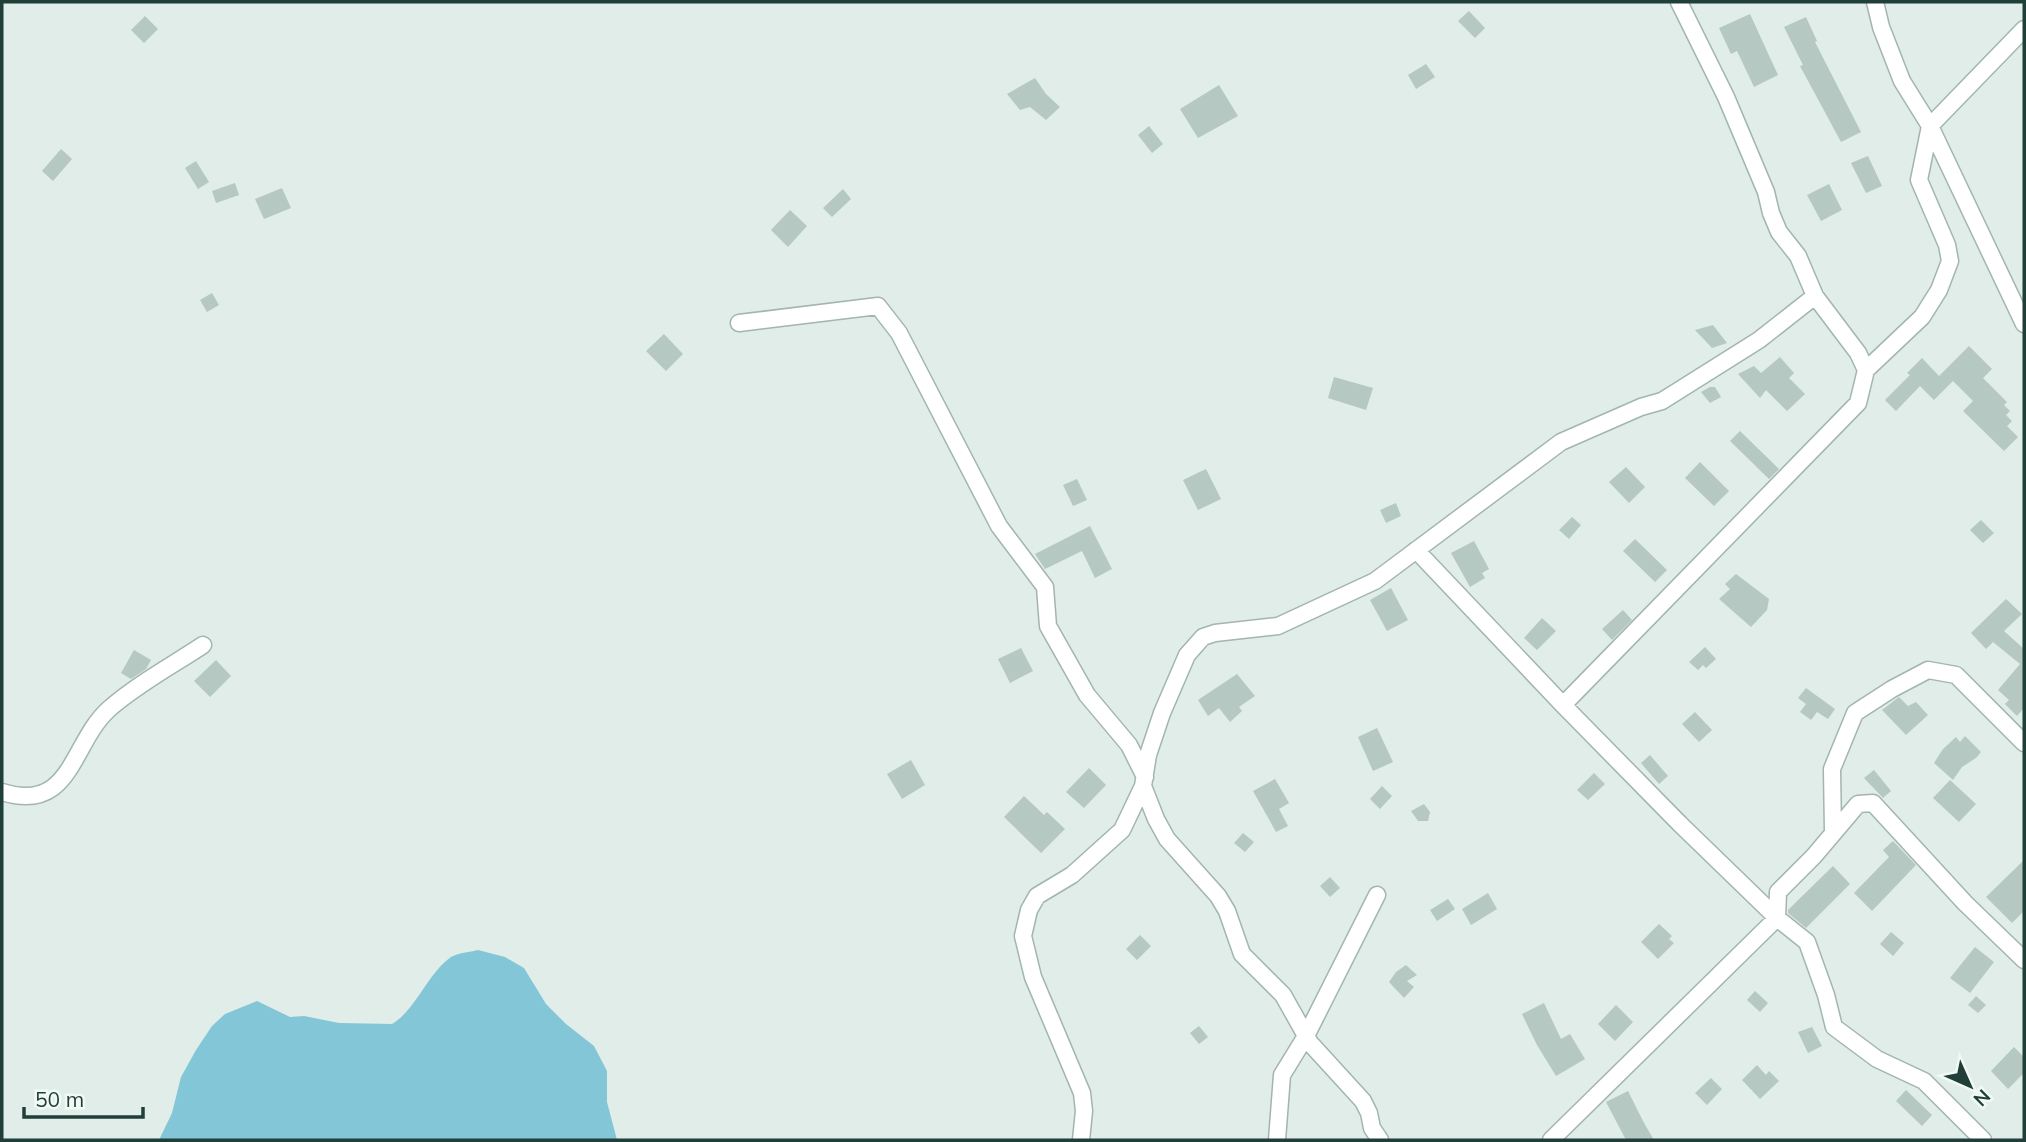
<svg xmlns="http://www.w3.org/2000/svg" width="2026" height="1142" font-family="Mulish,sans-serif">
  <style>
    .water { fill: #83c6d7 }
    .building { fill: #b5c8c1 }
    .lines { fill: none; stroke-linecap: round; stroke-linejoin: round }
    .minor-casing { stroke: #a2b5b0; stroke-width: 19 }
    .minor { stroke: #fff; stroke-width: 16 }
  </style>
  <rect width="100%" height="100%" fill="#e0ede8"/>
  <path class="water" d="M478,950l27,7 19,11 22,36 20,20 28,22 13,25v31l10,38h-458l13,-27 9,-36 15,-27 16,-24 13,-12 32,-13 33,16 14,-1 35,7 53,1c24,-14 35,-50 59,-67 7,-4 19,-5 27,-7z"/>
  <path class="building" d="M1469,11l16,17 -10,10 -17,-17z
    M1750,14l28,61 -24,12 -17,-36 -6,3 -12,-26z
    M145,16l13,13 -14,14 -13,-13z
    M1806,17l11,24 -2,1 46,90 -20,10 -41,-76 3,-1 -19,-38z
    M1426,64l9,13 -19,12 -8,-14z
    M1035,78l11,16 14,13 -14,13 -16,-13 -10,3 -13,-16z
    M1219,85l19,31 -40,22 -18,-29z
    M1149,126l14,18 -11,9 -14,-18z
    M61,149l11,10 -19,22 -11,-10z
    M1868,156l14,30 -16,7 -15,-30z
    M196,161l13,21 -11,7 -13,-21z
    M235,183l4,12 -23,8 -4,-12z
    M1829,184l13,26 -21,11 -14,-26z
    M282,188l9,20 -27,11 -9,-20z
    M843,189l8,10 -19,18 -9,-9z
    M790,210l17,16 -19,21 -17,-17z
    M212,293l7,12 -12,7 -7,-12z
    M1713,325l14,18 -15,5 -17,-18z
    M664,334l19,20 -17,17 -20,-20z
    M1969,346l23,23 -9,9 24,24 -3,3 6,6 -4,4 6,6 -5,5 11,11 -14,14 -41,-40 10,-10 -20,-20 -19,19 -14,-14 -24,25 -11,-11 25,-25 -3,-2 15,-15 17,18z
    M1780,357l14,16 -5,5 16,16 -18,17 -21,-21 -6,8 -22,-24 16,-8 7,7z
    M1334,377l39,11 -7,22 -38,-12z
    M1710,387h5l6,10 -11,6 -9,-11z
    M1740,431l39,38 -10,10 -39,-38z
    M1700,462l29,29 -15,15 -29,-28z
    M1626,467l19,20 -16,16 -20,-21z
    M1206,469l15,30 -23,11 -15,-30z
    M1077,479l10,21 -14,6 -10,-21z
    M1396,503l5,13 -15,7 -6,-13z
    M1572,517l9,8 -12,14 -10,-9z
    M1981,520l13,13 -11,10 -13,-13z
    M1090,526l22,43 -17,9 -13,-27 -37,18 -10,-15z
    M1635,539l32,31 -12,12 -32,-31z
    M1474,541l15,28 -7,4 3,5 -15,9 -19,-34z
    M1736,574l33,25 -2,11 -16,17 -32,-28 11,-10 -5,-5z
    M1391,588l17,32 -21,11 -17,-31z
    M2006,599l16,15 -18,17 20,18v59l-7,8 -12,-12 4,-4 -11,-10 22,-26 -27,-22 -7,7 -15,-16z
    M1623,610l9,10 -20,20 -10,-11z
    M1542,618l14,13 -19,19 -13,-12z
    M1705,647l11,12 -10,9 -3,-3 -5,5 -9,-8z
    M1021,648l12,23 -23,12 -12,-24z
    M134,650l17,10 -5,9 -15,10 -10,-6z
    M216,660l15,16 -21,21 -16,-16z
    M1237,674l18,22 -16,11 3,4 -12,11 -11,-14 -11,8 -10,-16z
    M1806,688l29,21 -7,10 -11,-7 -6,8 -11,-8 6,-8 -8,-6z
    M1899,697l9,9 8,-4 12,13 -22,20 -24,-25z
    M1695,712l17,18 -13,12 -17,-18z
    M1377,728l16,34 -20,9 -15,-34z
    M1965,736l16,16 -5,6 -14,9 -9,13 -19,-17 9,-14 13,-12 4,5z
    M1650,755l18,21 -9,8 -18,-21z
    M911,760l14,25 -23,14 -15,-25z
    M1089,768l17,17 -22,23 -18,-16z
    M1874,770l17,21 -8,7 -19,-20z
    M1594,773l11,11 -17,16 -11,-10z
    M1275,779l14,24 -10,6 9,17 -12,6 -23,-41z
    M1950,780l26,24 -17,18 -26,-24z
    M1382,786l10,10 -12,13 -10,-10z
    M1024,796l20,19 3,-3 18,17 -24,24 -37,-36z
    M1424,804l6,8 -2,9h-10l-7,-10z
    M1243,833l11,9 -9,10 -11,-9z
    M1893,841l23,24 -44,46 -18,-18 35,-36 -6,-7z
    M2024,860v51l-12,12 -26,-26z
    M1833,866l17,18 -44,44 -18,-15v-3z
    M1330,877l10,11 -10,9 -10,-11z
    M1488,893l9,16 -26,16 -9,-16z
    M1448,899l7,10 -18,12 -7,-11z
    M1659,924l13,12 -3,3 5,4 -16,16 -17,-17z
    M1891,932l13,11 -11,13 -13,-12z
    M1140,935l11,11 -14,14 -11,-11z
    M1975,947l19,15 -24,31 -20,-15z
    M1406,965l11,10 -10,6 7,6 -10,11 -15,-16 7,-10z
    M1755,991l13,12 -8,9 -13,-12z
    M1976,996l10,9 -8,8 -10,-8z
    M1544,1003l17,36 9,-5 15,25 -29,17 -19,-31 -15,-31z
    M1616,1005l17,17 -18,19 -17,-17z
    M1199,1026l9,11 -9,7 -9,-11z
    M1812,1027l10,19 -14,7 -10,-21z
    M2014,1047l10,10v16l-16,16 -17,-18z
    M1757,1065l9,10 3,-4 10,10 -19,18 -18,-19z
    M1711,1078l11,11 -15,16 -12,-12z
    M1906,1090l26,25 -10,11 -26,-25z
    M1628,1091l16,32 10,17h-28l-20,-38z"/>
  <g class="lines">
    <defs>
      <path id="minor" d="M1875,2l6,25 21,54 28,45 94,198
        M739,323l139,-17 21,27 100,193 46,61 3,39 39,69 42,50 16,32
        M1866,370l56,-53 17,-27 11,-29 -3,-16 -28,-65 11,-54 94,-97
        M1416,550l147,155 117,119 97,94 30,24 19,53 8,32 43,32 47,22 59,59
        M1563,705l295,-302 8,-33 -8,-17 -43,-57 -17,-40 -19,-24 -8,-19 -5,-21 -40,-95 -47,-95
        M2,792c70,22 69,-49 107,-83 27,-24 64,-44 94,-64
        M1833,832l-1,-63 23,-56 37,-24 36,-19 28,5 68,68
        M1081,1140l3,-29 -2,-18 -49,-116 -10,-41 6,-26 8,-14 35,-21 50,-45 21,-44
        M1277,1140l5,-65 24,-39 71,-141
        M1380,1140l-8,-12 -3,-15 -6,-12 -53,-58 -27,-48 -41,-41 -15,-43 -9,-15 -51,-57 -11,-20 -13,-33 5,-31 14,-42 25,-58 16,-18 12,-4 63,-7 97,-45 186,-139 80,-35 21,-6 97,-61 56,-44
        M1551,1140l226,-222 1,-26 36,-36 44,-52 15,-1 92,100 59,57"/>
    </defs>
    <use href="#minor" class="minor-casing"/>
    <use href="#minor" class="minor"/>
  </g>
  <rect width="2026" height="1142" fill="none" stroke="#1f3f38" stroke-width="7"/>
  <g transform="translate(1970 1086) rotate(135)" stroke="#f1f9f5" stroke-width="5" paint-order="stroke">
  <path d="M0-5L12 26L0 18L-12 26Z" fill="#1f3f38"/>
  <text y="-10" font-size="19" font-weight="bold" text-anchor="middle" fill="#1f3f38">N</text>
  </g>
  <path d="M24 1107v10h119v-10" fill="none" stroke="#1f3f38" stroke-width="3.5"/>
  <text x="35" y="1107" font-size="21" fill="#1f3f38" stroke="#f1f9f5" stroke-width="5" paint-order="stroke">50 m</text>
</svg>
